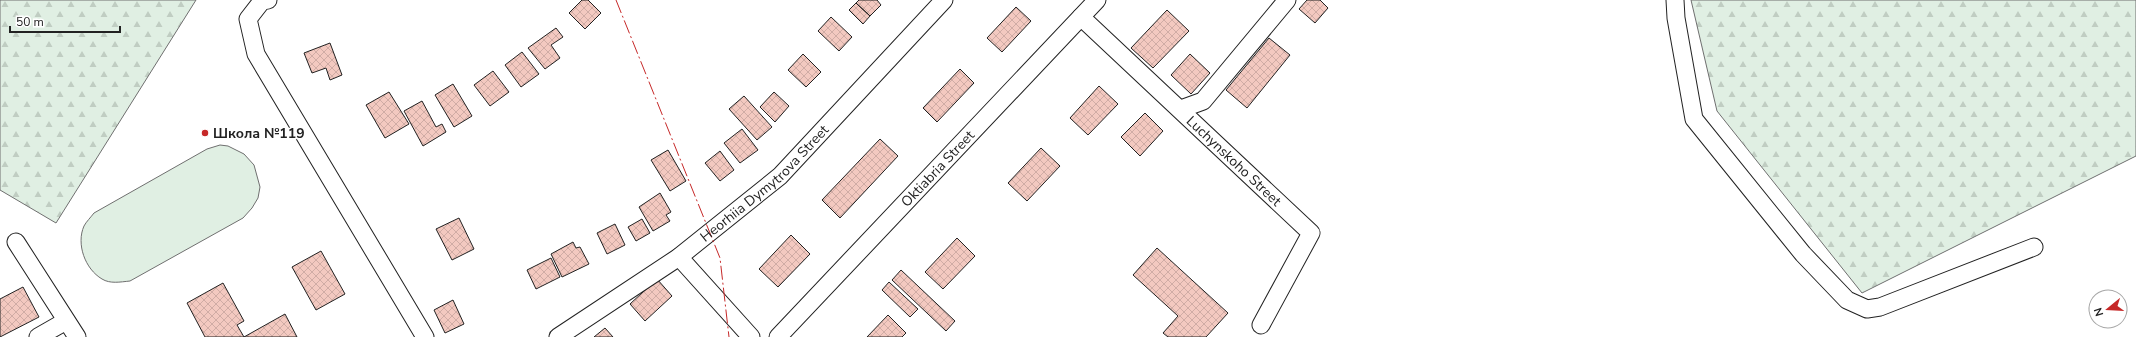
<svg xmlns="http://www.w3.org/2000/svg" width="2136" height="337" font-family="'Nunito Sans',sans-serif">
  <style>
    .forest { fill: url(#forest-firs); stroke: #6f6f6f }
    .pitch { fill: #e0efe3; stroke: #6f6f6f }
    .building { fill: url(#building-cross-hatch); stroke: #222 }
    .lines { fill: none; stroke-linecap: round; stroke-linejoin: round }
    .minor-casing { stroke: #222; stroke-width: 19 }
    .minor { stroke: #fff; stroke-width: 17 }
    .power { stroke: #c62828; stroke-width: 1; stroke-dasharray: 14 3 2 3; stroke-linecap: butt }
    .poi-dot { fill: #c62828; stroke: #fff; stroke-width: 1.5 }
    .labels { text-anchor: middle; stroke-width: 3; stroke-linejoin: round; paint-order: stroke }
    .poi-label { font-size: 14px; font-weight: bold; fill: #222; stroke: #fff; text-anchor: start }
    .street-label { font-size: 14px; fill: #222; stroke: #fff }
  </style>
  <defs>
    <pattern id="forest-firs" width="22" height="20" patternUnits="userSpaceOnUse"><rect width="22" height="20" fill="#e0efe3"/><path d="M5 1l3.5 6h-7zM16 11l3.5 6h-7z" fill="#c0cdc2"/></pattern>
    <pattern id="building-cross-hatch" width="8" height="8" patternUnits="userSpaceOnUse"><rect width="8" height="8" fill="#f3c9c0"/><path d="M0 0l8 8M0 8l8-8" fill="none" stroke="#d0aca5"/></pattern>
  </defs>
  <rect width="100%" height="100%" fill="#fff"/>
  <path class="forest" d="M0,0h196l-140,223 -56,-33z
    M1691,0h445v156l-274,137 -145,-182z"/>
  <path class="pitch" d="M220,145l8,1 16,8 10,11 6,22 -2,11 -6,10 -9,10 -113,63c-10,1 -20,3 -28,-2 -17,-10 -26,-35 -18,-53 2,-4 7,-9 10,-13l113,-64z"/>
  <path class="building" d="M582,0h6l13,13 -16,16 -16,-16z
    M859,0h18l4,5 -11,11 -14,-13z
    M1307,0h13l8,8 -13,15 -16,-14z
    M856,3l14,13 -7,8 -14,-14z
    M1016,7l15,14 -29,31 -15,-14z
    M1167,10l22,21 -36,37 -22,-20z
    M831,17l21,20 -13,14 -21,-20z
    M556,28l7,9 -12,8 9,13 -15,11 -17,-21z
    M1269,38l21,17 -43,53 -21,-18z
    M330,43l12,32 -12,5 -4,-12 -14,5 -8,-20z
    M522,52l17,22 -18,13 -16,-22z
    M803,54l18,18 -15,15 -18,-17z
    M1190,54l20,19 -19,21 -20,-19z
    M960,69l14,14 -37,39 -14,-14z
    M493,71l16,21 -19,14 -16,-21z
    M453,84l19,32 -18,11 -19,-32z
    M1099,86l19,18 -30,31 -18,-17z
    M389,92l20,32 -24,14 -19,-33z
    M774,92l15,14 -14,16 -15,-15z
    M744,96l28,31 -15,13 -28,-31z
    M422,101l14,26 6,-3 4,8 -23,14 -19,-35z
    M1145,113l18,18 -23,25 -19,-19z
    M742,129l16,21 -18,13 -16,-20z
    M880,139l18,17 -58,62 -18,-18z
    M1041,148l19,18 -33,35 -19,-18z
    M668,150l18,31 -16,10 -19,-31z
    M720,151l14,19 -14,11 -15,-18z
    M660,193l11,19 -5,3 4,6 -17,10 -14,-24z
    M459,218l15,31 -22,11 -16,-31z
    M642,219l8,14 -14,8 -8,-14z
    M615,224l10,21 -18,9 -10,-21z
    M791,235l19,19 -32,33 -19,-18z
    M957,238l18,18 -32,33 -18,-17z
    M573,242l3,6 4,-1 9,17 -27,13 -11,-23z
    M1157,248l71,65 -22,24h-38l-5,-4 15,-17 -45,-41z
    M321,251l24,43 -29,16 -24,-43z
    M551,258l9,19 -24,12 -9,-19z
    M901,270l54,51 -9,10 -54,-51z
    M657,279l15,17 -27,25 -15,-17z
    M889,282l29,27 -8,8 -28,-27z
    M223,283l21,38 -7,4 7,12h-39l-18,-34z
    M23,287l16,30 -39,20v-38z
    M453,300l11,24 -19,9 -11,-23z
    M285,314l12,23h-53z
    M888,315l18,18 -4,4h-35z
    M605,328l8,9h-19z"/>
  <g class="lines">
    <defs>
      <g id="minor">
        <path d="M268,0l-6,1 -14,18 8,35 169,283"/>
        <path d="M1675,0l1,18 18,101 109,135 44,46 20,9 13,-2 154,-60"/>
        <path id="s1" d="M1081,17l230,216 -50,92"/>
        <path d="M1181,109l22,-8 84,-101"/>
        <path d="M16,242l61,95"/>
        <path d="M679,257l72,80"/>
        <path d="M38,337l28,-16"/>
        <path id="s2" d="M558,337l121,-80 101,-81 164,-176"/>
        <path id="s3" d="M778,337l319,-337"/>
      </g>
    </defs>
    <use href="#minor" class="minor-casing"/>
    <use href="#minor" class="minor"/>
    <path class="power" d="M616,0l104,258 9,79"/>
  </g>
  <circle class="poi-dot" cx="205" cy="133" r="4"/>
  <g class="labels">
    <g class="poi-label">
      <text x="213" y="138">Школа №119</text>
    </g>
    <g class="street-label">
      <text dy="5" stroke="none"><textPath href="#s1" startOffset="210">Luchynskoho Street</textPath></text>
      <text dy="5" stroke="none"><textPath href="#s3" startOffset="232">Oktiabria Street</textPath></text>
      <text dy="5" stroke="none"><textPath href="#s2" startOffset="258">Heorhiia Dymytrova Street</textPath></text>
    </g>
  </g>
  <g transform="translate(2108 309) rotate(252)"><circle r="19" fill="#ffffff" stroke="#a7a7a7"/>
  <path d="M0-3L7 15L0 10L-7 15Z" fill="#c62828"/>
  <text y="-6" font-size="11" font-weight="bold" text-anchor="middle" fill="#222222">N</text>
  </g>
  <path d="M10 26v6h110v-6" fill="none" stroke="#222222" stroke-width="2"/>
  <text x="16" y="26" font-size="12" fill="#222222" stroke="#ffffff" stroke-width="3" paint-order="stroke">50 m</text>
</svg>
